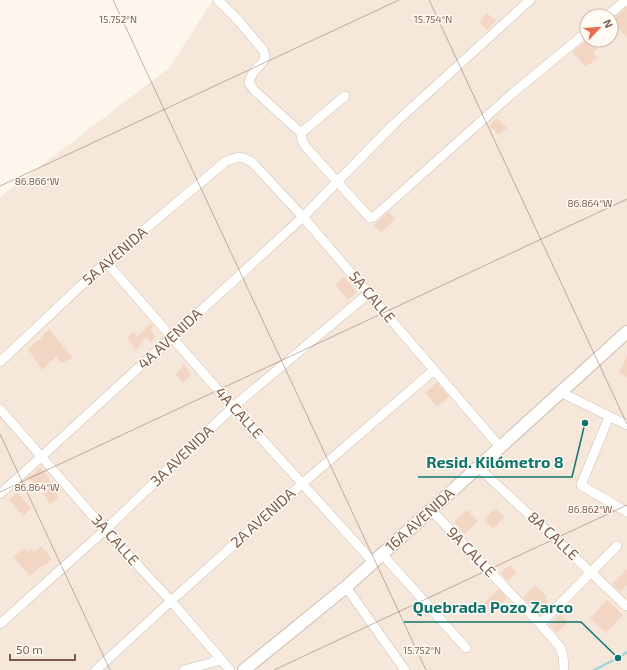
<svg xmlns="http://www.w3.org/2000/svg" width="627" height="670" font-family="'Exo 2',sans-serif">
  <style>
    .residential { fill: #f5e8da; fill-rule: evenodd }
    .lines { fill: none; stroke-linecap: round; stroke-linejoin: round }
    .stream { stroke: #a5d3da; stroke-width: 2.5 }
    .building { fill: #f3d5c3 }
    .minor-casing { stroke: #d1beb0; stroke-width: 10 }
    .tertiary-casing { stroke: #d1beb0; stroke-width: 14 }
    .minor { stroke: #fff; stroke-width: 9 }
    .tertiary { stroke: #fff; stroke-width: 12 }
    .ticks { fill: none; stroke: #7a5c4d; stroke-width: 1; stroke-opacity: 0.45 }
    .labels { text-anchor: middle; stroke-width: 3; stroke-linejoin: round; paint-order: stroke }
    .street-label { font-size: 15px; fill: #7a5c4d; stroke: #fffaf3 }
    .ticks-label { font-size: 10px; text-anchor: middle; fill: #7a5c4d; stroke: #fffaf3; stroke-width: 3; stroke-linejoin: round; paint-order: stroke }
    .leader { fill: none; stroke: #0f766e; stroke-width: 1.5 }
    .callout-dot { fill: #0f766e; stroke: #fffaf3; stroke-width: 1.5 }
    .callout-label { font-size: 16px; text-anchor: middle; font-weight: bold; fill: #0f766e; stroke: #fffaf3; stroke-width: 3; stroke-linejoin: round; paint-order: stroke }
  </style>
  <rect width="100%" height="100%" fill="#fdf6ec"/>
  <path class="residential" d="M213,0h414v670h-627v-473l169,-129zM587,16h24v24h-24z"/>
  <g class="lines">
    <path class="stream" d="M594,670l24,-12 9,-6"/>
  </g>
  <path class="building" d="M627,7v31l-7,-8 -9,8v-18z
    M487,13l9,8 -9,9 -8,-8z
    M587,40h21l-15,12 4,6 -11,9 -14,-15z
    M497,118l10,10 -8,7 -10,-9z
    M389,212l6,7 -14,13 -7,-7z
    M344,277l13,15 -9,8 -13,-15z
    M150,324l3,2 -2,3 4,7 -4,7 -5,-6 -10,13 -9,-12 7,-7 3,6z
    M49,329l24,29 -12,5 -5,-6 -14,13 -14,-21 8,-7h1z
    M627,355v22l-8,-4z
    M184,364l7,11 -8,8 -7,-8z
    M437,382l12,15 -12,10 -12,-14z
    M40,467l15,19 3,13 -8,5 -7,-10 2,-2 -17,-14z
    M17,492l14,16 -8,8 -14,-16z
    M495,508l9,9 -11,12 -9,-9z
    M467,510l11,11 -13,13 -11,-12z
    M41,546l11,13 -9,8 -1,-1 -12,10 -17,-19 11,-9 4,4 3,-3 3,3z
    M510,565l7,8 -9,8 -8,-8z
    M627,569v16l-7,7 -8,-8z
    M535,585l12,12 -2,2 3,3 -7,7 -8,-7 -3,2 -7,-7z
    M499,589l8,9 -15,15 -9,-9z
    M607,600l16,15 -17,18 -16,-15z
    M560,614l8,8 -11,11 -8,-8z"/>
  <g class="lines">
    <defs>
      <path id="minor" d="M218,0l20,20 25,30c6,10 -4,15 -10,23 -2,3 -3,7 -4,10l5,7 47,43 1,7 3,6 65,72 5,-2 139,-124 73,-60
        M607,16l19,-16
        M301,133l44,-37
        M106,262l127,145 140,155
        M0,362l106,-100 119,-100c12,-5 15,-7 27,0l51,55 197,230
        M560,392l67,33
        M0,409l105,121 66,71 59,69
        M609,417l-28,68 46,27
        M478,467c49,46 100,92 148,139h1
        M0,494l41,-37 262,-240 34,-35 58,-59 135,-123
        M431,510l109,114 20,23 3,9 1,14
        M382,554l84,94
        M346,587l59,83
        M0,624l105,-94 128,-123 136,-114
        M540,624l77,-78
        M96,670l75,-69 131,-117 132,-114
        M184,670l37,-10"/>
      <path id="tertiary" d="M244,670l102,-83 281,-255"/>
    </defs>
    <use href="#minor" class="minor-casing"/>
    <use href="#tertiary" class="tertiary-casing"/>
    <use href="#minor" class="minor"/>
    <use href="#tertiary" class="tertiary"/>
  </g>
  <path class="ticks" d="M113,0l313,670M429,0l198,424M0,186l399,-186M0,434l110,236M0,492l627,-293M274,670l353,-165"/>
  <g class="labels">
    <g class="street-label">
      <text transform="translate(115 256) rotate(-41)" y="5">5A AVENIDA</text>
      <text transform="translate(372 297) rotate(50)" y="5">5A CALLE</text>
      <text transform="translate(170 339) rotate(-43)" y="5">4A AVENIDA</text>
      <text transform="translate(239 413) rotate(48)" y="5">4A CALLE</text>
      <text transform="translate(182 456) rotate(-44)" y="5">3A AVENIDA</text>
      <text transform="translate(263 518) rotate(-42)" y="5">2A AVENIDA</text>
      <text transform="translate(420 520) rotate(-42)" y="5">16A AVENIDA</text>
      <text transform="translate(553 536) rotate(43)" y="5">8A CALLE</text>
      <text transform="translate(115 540) rotate(48)" y="5">3A CALLE</text>
      <text transform="translate(471 552) rotate(46)" y="5">9A CALLE</text>
    </g>
  </g>
  <g class="ticks-label">
    <text x="118" y="23">15.752°N</text>
    <text x="433" y="23">15.754°N</text>
    <text x="37" y="185">86.866°W</text>
    <text x="590" y="207">86.864°W</text>
    <text x="37" y="491">86.864°W</text>
    <text x="590" y="513">86.862°W</text>
    <text x="422" y="654">15.752°N</text>
  </g>
  <path class="leader" d="M585 423L572 477H418M618 658L581 622H404"/>
  <g class="callout-dot">
    <circle cx="585" cy="423" r="4"/>
    <circle cx="618" cy="658" r="4"/>
  </g>
  <g class="callout-label">
    <text x="495" y="468">Resid. Kilómetro 8</text>
    <text x="493" y="613">Quebrada Pozo Zarco</text>
  </g>
  <g transform="translate(599 28) rotate(65)"><circle r="19" fill="#fffaf3" stroke="#cabbb1"/>
  <path d="M0-3L7 15L0 10L-7 15Z" fill="#e76f51"/>
  <text y="-6" font-size="11" font-weight="bold" text-anchor="middle" fill="#7a5c4d">N</text>
  </g>
  <path d="M10 654v6h65v-6" fill="none" stroke="#7a5c4d" stroke-width="2"/>
  <text x="16" y="654" font-size="12" fill="#7a5c4d" stroke="#fffaf3" stroke-width="3" paint-order="stroke">50 m</text>
</svg>
